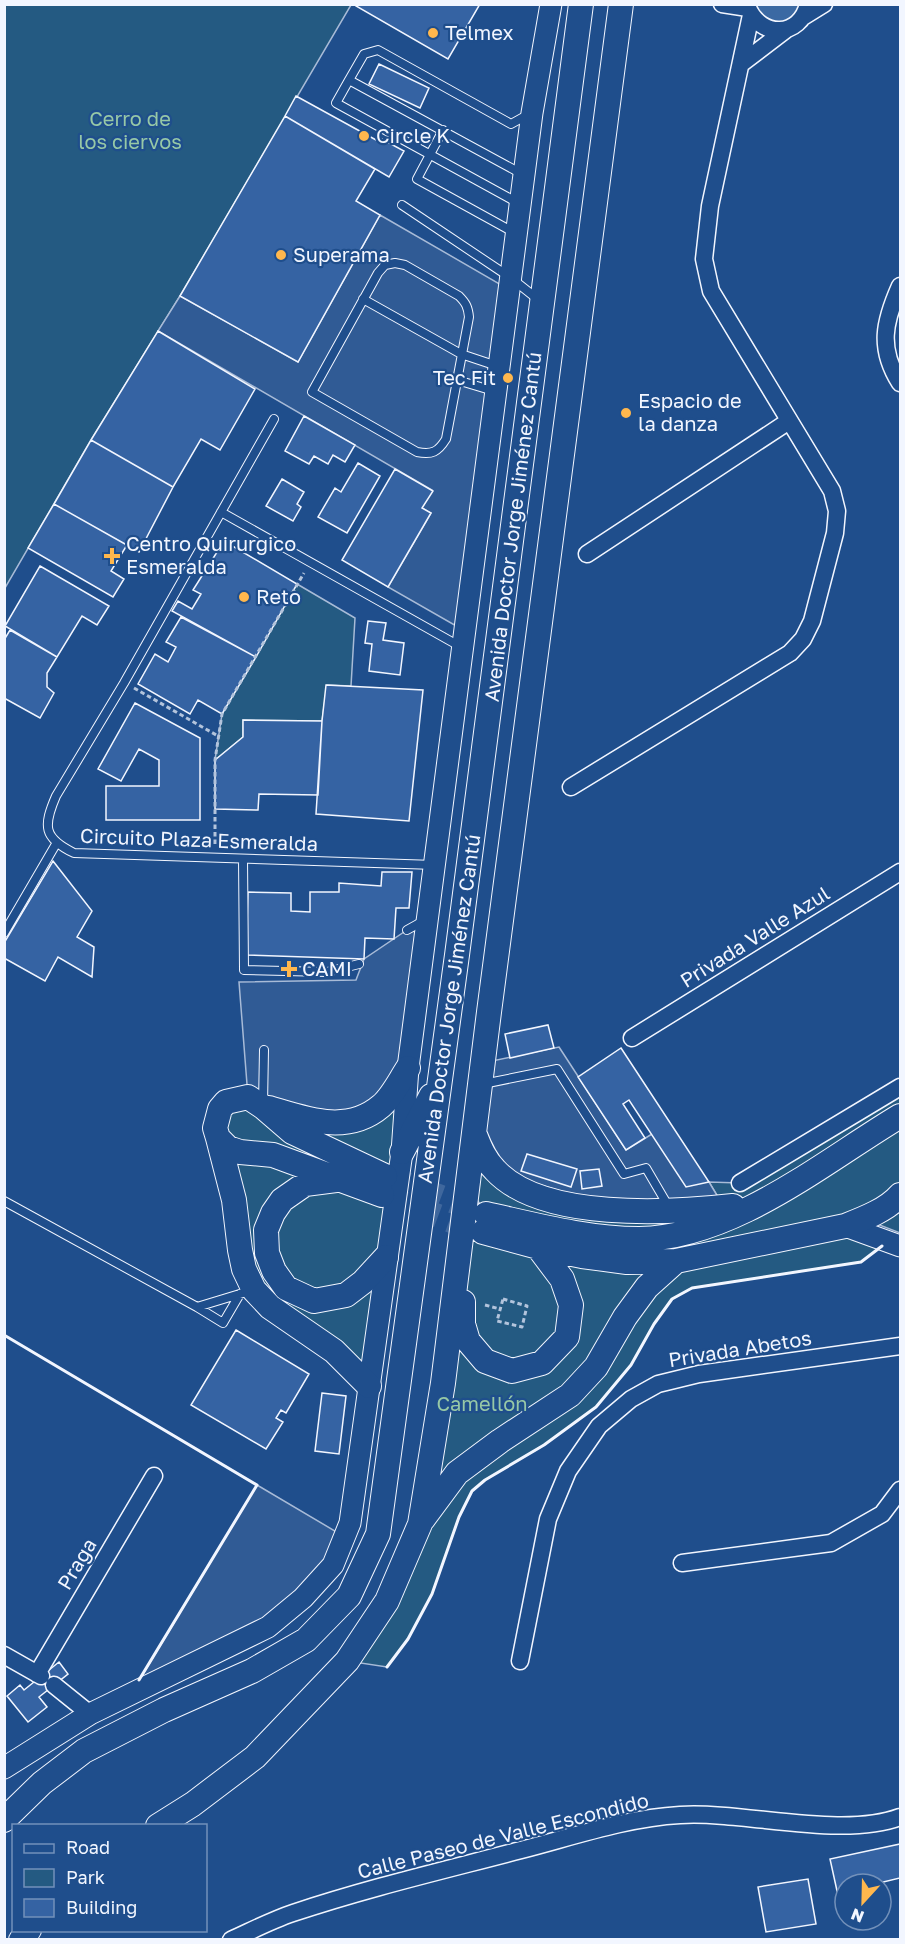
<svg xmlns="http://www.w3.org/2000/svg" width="905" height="1944" font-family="'Golos Text',sans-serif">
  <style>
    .green { fill: #245a82; stroke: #a8bbd7; stroke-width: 1.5 }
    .parking { fill: #305b95; stroke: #a8bbd7; stroke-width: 1.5 }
    .water { fill: #3b69a3; stroke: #a8bbd7; stroke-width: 1.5 }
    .building { fill: #3563a3; stroke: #f2f6ff; stroke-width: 1.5 }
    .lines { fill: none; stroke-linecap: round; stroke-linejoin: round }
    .secondary-tunnel { stroke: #3f679d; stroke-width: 24; stroke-dasharray: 24 12; stroke-linecap: butt }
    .service-casing { stroke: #f2f6ff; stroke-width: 10 }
    .minor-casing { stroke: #f2f6ff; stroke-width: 19 }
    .tertiary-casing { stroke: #f2f6ff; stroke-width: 23 }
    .secondary-casing { stroke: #f2f6ff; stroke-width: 26 }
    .path { stroke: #b3c4dc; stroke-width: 3; stroke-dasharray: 4.5 3; stroke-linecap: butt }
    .service { stroke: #1f4e8c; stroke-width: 8 }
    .minor { stroke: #1f4e8c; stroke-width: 16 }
    .tertiary { stroke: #1f4e8c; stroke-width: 21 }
    .secondary { stroke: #1f4e8c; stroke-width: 24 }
    .wall { stroke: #f2f6ff; stroke-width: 3 }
    .poi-dot { fill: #ffb74d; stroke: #1f4e8c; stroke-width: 2 }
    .labels { text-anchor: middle; stroke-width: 4.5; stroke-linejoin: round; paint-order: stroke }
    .poi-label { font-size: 20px; fill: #f2f6ff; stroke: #1f4e8c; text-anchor: start }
    .park-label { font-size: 20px; fill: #97c8a6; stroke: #1f4e8c }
    .street-label { font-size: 20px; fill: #f2f6ff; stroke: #1f4e8c }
  </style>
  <rect width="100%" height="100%" fill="#1f4e8c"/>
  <path class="green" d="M5,5h346l-171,291 -89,144 -86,148z
    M297,584l58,34 -4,68 -24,-1 -5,36 -79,-1v17l-28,23 7,-46z
    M408,1068l-16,146 -23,172 -115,-96 -34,-181z
    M900,1087v146l-36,-14 25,22 -28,21 -169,26 -20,11 -18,25 -23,41 -35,42 -52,38 -59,35 -13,11 -13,26 -27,77 -24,45 -21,28 -40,-6 73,-137 40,-275 23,-17 3,-18 -18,-29 7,-50 249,72 -15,-25 31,1z"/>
  <path class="parking" d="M380,215l130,75 -45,341 -77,-44 43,-74 -9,-5 10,-18 -274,-159 22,-35 118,66z
    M407,930l19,4 -18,134 -51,53 -109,-24 -9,-115 117,-2 8,-21z
    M559,1047l67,103 26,-16 57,48 15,25 -96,5 -132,-41 -19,-65 5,-43z
    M257,1485l88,52 -40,60 -174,97z"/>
  <path class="water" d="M748,5h60l-28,25z"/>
  <path class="building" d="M357,4h123l-32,55 -92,-53z
    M379,64l50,24 -9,20 -51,-24z
    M296,96l80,44 2,-3 26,14 -15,26 -104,-61z
    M285,116l90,53 -19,32 24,14 -82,147 -118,-66z
    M158,331l97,58 -35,61 -19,-11 -28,48 -82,-47z
    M304,416l51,29 -10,17 -12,-7 -5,9 -14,-8 -5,8 -24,-13z
    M91,440l82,47 -34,65 -85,-48z
    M358,463l22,13 -33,57 -29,-16 17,-29 6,4z
    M395,469l38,22 -11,17 9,5 -43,74 -46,-27z
    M282,479l22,13 -7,12 4,3 -8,14 -27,-15z
    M54,504l73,41 -16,26 13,8 -11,18 -85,-49z
    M224,541l73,43 -41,73 -84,-46 6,-10 14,8 9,-15 -8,-4z
    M40,566l69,40 -12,19 -15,-9 -25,41 -52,-31z
    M181,617l75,40 -34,57 -24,-14 -8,14 -52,-30 17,-30 13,8 8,-15 -10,-5z
    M368,621l18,2 -3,17 21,3 -4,32 -31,-4 3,-27 -7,-1z
    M10,630l47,27 -10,16v14l7,6 -14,25 -36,-20v-58z
    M326,685l97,5 -14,131 -93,-7 6,-93z
    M135,703l65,35v82h-94v-34h53v-26l-20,-11 -18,32 -23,-12z
    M243,720l79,1 -4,74 -59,-1 -1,16 -43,-1v-49l28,-23z
    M53,861l39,50 -15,26 17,10 -2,30 -34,-20 -13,24 -41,-23v-15z
    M382,872h30l-3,36h-13l-2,31 -29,-1 -1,21 -118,-4 2,-63 43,1v18l19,1v-20h29v-9l42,3z
    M548,1025l6,23 -44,10 -5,-24z
    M621,1048l88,134 -23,5 -57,-87 -6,4 22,34 -19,12 -48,-73z
    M527,1154l50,15 -6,18 -50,-16z
    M599,1169l3,17 -20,3 -2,-18z
    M236,1330l73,44 -23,39 -5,-3 -5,8 7,4 -17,27 -75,-44z
    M322,1393l24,3 -7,58 -24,-3z
    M59,1662l9,12 -29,23 8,10 -19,15 -21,-26 13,-11 4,5z
    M900,1844v34l-25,6h-30v24l-4,1 -11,-50z
    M808,1879l8,45 -50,8 -8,-45z"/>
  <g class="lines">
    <path class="secondary-tunnel" d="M385,1176l99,37
      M382,1195l99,37"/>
    <defs>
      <path id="service" d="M349,80l-13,23 184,101
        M443,130l-26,49 98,54
        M522,174l-173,-94 15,-26 14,-4 133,74 18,-10
        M402,205l109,73 29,23
        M395,263l10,2 54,31c7,7 9,11 10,21l-23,122c-8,13 -14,16 -29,13l-105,-60 66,-119 7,-8z
        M363,299l98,55 36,12
        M457,380l40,12
        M274,419l-150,264 -68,113c-13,30 -13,42 18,57l361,12
        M221,512l240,135
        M243,859l1,111 83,2 32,-8
        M407,930l18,-10
        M4,933l52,-89
        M483,1084l74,-15 67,105 22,-6 24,41
        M263,1104l1,-54
        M4,1201l193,106
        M240,1294l-17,29 -26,-16 56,-17"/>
      <path id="minor" d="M722,4l26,4
        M748,8c13,30 52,30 60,-4
        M803,17l21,-13
        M741,64l46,-35
        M900,286c-16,36 -22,62 0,97
        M587,554l202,-133
        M571,787l219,-134 13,-14 9,-18 23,-88 2,-22 -5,-20 -121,-200 -7,-32 6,-53 41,-191
        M632,1038l268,-166
        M740,1183l160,-96
        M682,1563l149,-20 51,-29 18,-24
        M4,1655l37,21
        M520,1661l28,-142 20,-48 31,-45 32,-27 27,-15 41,-10 201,-28
        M37,1674l117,-198
        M54,1685l36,29
        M231,1940c20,-9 41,-20 62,-27 75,-25 152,-43 228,-63 51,-13 105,-32 159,-35 66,-4 161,24 220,2"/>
      <path id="tertiary" d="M845,1226l55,20
        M4,1768l86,-54 178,-87 35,-29 30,-33 17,-42 52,-371 6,-84 124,-955 19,-109"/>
      <path id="secondary" d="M269,1108c37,11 78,27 112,-2 11,-9 19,-26 27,-38
        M475,1135c5,13 10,25 20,35 47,51 175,43 238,36
        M218,1138l16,62 6,50 4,19 10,21 16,17 64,44 35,35
        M402,1152l29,-56
        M336,1180l-31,4 -23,16 -9,13 -7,17 1,23 7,18 12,17 28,13 32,-6 17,-13 23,-25
        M382,1195l-109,-40 -33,-3 -12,-4 -10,-10 -3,-10 5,-19 6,-7 22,-5 15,10 29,25 93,44
        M486,1214c50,11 102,25 153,25 94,-1 184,-77 261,-123
        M483,1232l55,15 44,9 45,6 49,-1 169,-35c18,-7 42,-16 55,-31
        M463,1302v22l5,17 17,20 27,10 30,-8 25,-26 4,-32 -9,-26 -24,-32
        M423,1519l34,-46 43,-32 70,-46 26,-28 29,-50 22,-30 29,-26
        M4,1820l38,-37 42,-32 80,-41 88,-39 54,-31 43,-44 29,-62 79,-579 124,-951
        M158,1826l35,-22 62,-47 92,-96 40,-60 33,-77 23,-141 46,-371 132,-1008
        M21,1940l8,-10"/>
    </defs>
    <use href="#service" class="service-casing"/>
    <use href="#minor" class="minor-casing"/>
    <use href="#tertiary" class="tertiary-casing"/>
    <use href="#secondary" class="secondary-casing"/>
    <path class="path" d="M134,688l84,48
      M215,844v-84l7,-46 82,-141
      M503,1299l24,7 -5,21 -25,-6z
      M485,1305l15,4"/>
    <use href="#service" class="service"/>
    <use href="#minor" class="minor"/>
    <use href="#tertiary" class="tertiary"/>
    <use href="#secondary" class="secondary"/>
    <path class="wall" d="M4,1335l253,150 -118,195
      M387,1667l21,-28 24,-45 27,-77 13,-26 13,-11 59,-35 52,-38 35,-42 23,-41 18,-25 20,-11 169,-26 21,-16"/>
  </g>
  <g class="poi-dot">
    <circle cx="433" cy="33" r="6"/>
    <circle cx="364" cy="136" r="6"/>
    <circle cx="281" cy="255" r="6"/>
    <circle cx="508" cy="378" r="6"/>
    <circle cx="626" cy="413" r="6"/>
    <path d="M109 547h6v6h6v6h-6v6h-6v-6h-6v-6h6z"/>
    <circle cx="244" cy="597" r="6"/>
    <path d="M286 960h6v6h6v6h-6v6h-6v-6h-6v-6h6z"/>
  </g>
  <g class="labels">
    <g class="poi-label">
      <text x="445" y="40">Telmex</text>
      <text x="376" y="143">Circle K</text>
      <text x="293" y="262">Superama</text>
      <text x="496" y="385" text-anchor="end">Tec Fit</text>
      <text x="638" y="408">Espacio de<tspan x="638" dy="23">la danza</tspan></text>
      <text x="126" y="551">Centro Quirurgico<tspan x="126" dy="23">Esmeralda</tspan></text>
      <text x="256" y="604">Reto</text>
      <text x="302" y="976">CAMI</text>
    </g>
    <g class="park-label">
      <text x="130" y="126">Cerro de<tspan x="130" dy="23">los ciervos</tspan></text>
      <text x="482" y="1411">Camellón</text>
    </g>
    <g class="street-label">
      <text transform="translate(513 527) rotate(-83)" y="7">Avenida Doctor Jorge Jiménez Cantú</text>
      <text transform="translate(199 840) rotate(2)" y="7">Circuito Plaza Esmeralda</text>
      <text transform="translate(755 937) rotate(-32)" y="7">Privada Valle Azul</text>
      <text transform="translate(449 1009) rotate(-82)" y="7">Avenida Doctor Jorge Jiménez Cantú</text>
      <text transform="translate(740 1349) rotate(-9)" y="7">Privada Abetos</text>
      <text transform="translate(77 1564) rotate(-59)" y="7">Praga</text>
      <text transform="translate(503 1836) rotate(-14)" y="7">Calle Paseo de Valle Escondido</text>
    </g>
  </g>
  <rect width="905" height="1944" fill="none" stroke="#f2f6ff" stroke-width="12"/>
  <rect x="12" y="1824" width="195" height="108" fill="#1f4e8c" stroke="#7391ba" stroke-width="1.5"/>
  <rect x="24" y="1844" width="30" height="9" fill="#1f4e8c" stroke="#7391ba" stroke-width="1.5"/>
  <text x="66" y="1854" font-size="18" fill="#f2f6ff">Road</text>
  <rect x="24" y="1869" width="30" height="18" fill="#245a82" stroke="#7391ba" stroke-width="1.5"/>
  <text x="66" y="1884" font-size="18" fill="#f2f6ff">Park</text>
  <rect x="24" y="1899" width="30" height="18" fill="#3563a3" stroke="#7391ba" stroke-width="1.5"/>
  <text x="66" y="1914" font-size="18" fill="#f2f6ff">Building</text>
  <g transform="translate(863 1902) rotate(202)"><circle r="28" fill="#1f4e8c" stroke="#7391ba" stroke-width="1.5"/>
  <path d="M0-4.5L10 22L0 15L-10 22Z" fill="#ffb74d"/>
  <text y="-9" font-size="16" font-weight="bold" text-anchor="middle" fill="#f2f6ff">N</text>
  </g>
</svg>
